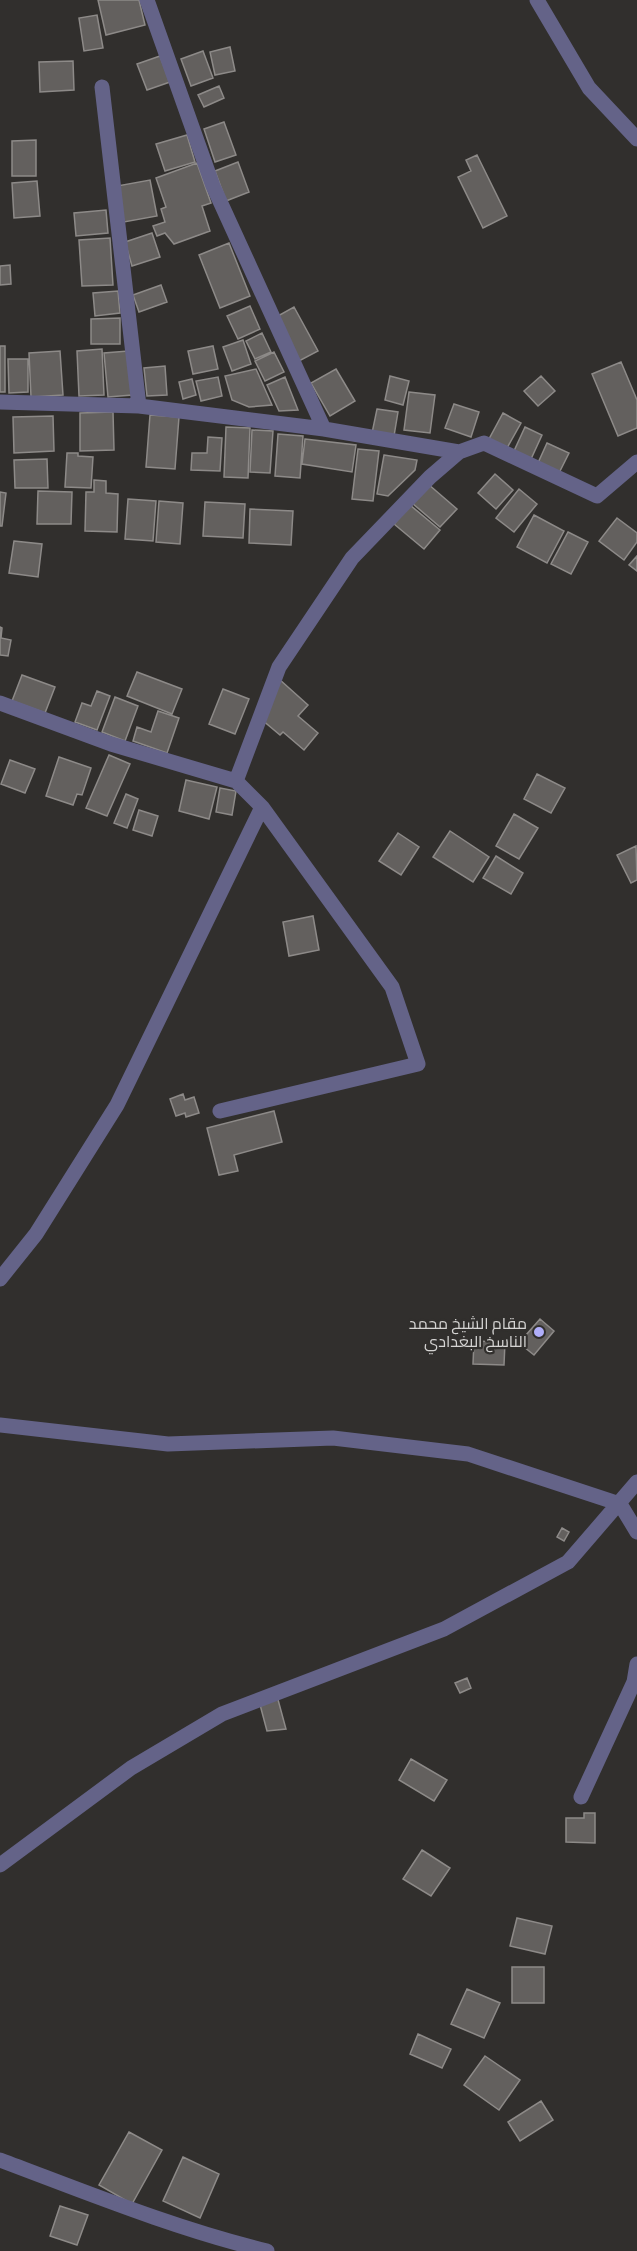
<svg xmlns="http://www.w3.org/2000/svg" width="637" height="2251" font-family="Barlow,Cairo,sans-serif">
  <style>
    .building { fill: #63605e; stroke: #8d8a88; stroke-width: 1.5 }
    .lines { fill: none; stroke-linecap: round; stroke-linejoin: round }
    .minor { stroke: #646388; stroke-width: 15 }
    .poi-dot { fill: #b0aefa; stroke: #312f2d; stroke-width: 2 }
    .labels { text-anchor: middle; stroke-width: 4.5; stroke-linejoin: round; paint-order: stroke }
    .poi-label { font-size: 16px; fill: #d5d4d3; stroke: #312f2d; text-anchor: end }
  </style>
  <rect width="100%" height="100%" fill="#312f2d"/>
  <path class="building" d="M98,0h41l6,25 -39,10z
    M97,15l6,33 -19,3 -5,-33z
    M230,47l5,24 -20,4 -5,-23z
    M203,51l10,27 -22,8 -10,-27z
    M160,56l10,26 -23,8 -10,-26z
    M73,61l1,29 -34,2 -1,-30z
    M219,86l5,12 -20,9 -6,-12z
    M224,122l12,33 -21,7 -11,-33z
    M187,135l8,27 -30,9 -9,-27z
    M36,140v36h-24v-35z
    M477,155l30,61 -24,12 -25,-51 13,-6 -5,-11z
    M238,162l11,30 -23,9 -11,-30z
    M197,163l14,40 -9,3 8,25 -36,13 -9,-11 -8,3 -4,-10 12,-4 -4,-13 5,-2 -10,-29z
    M150,180l7,36 -33,6 -7,-36z
    M37,181l3,35 -26,2 -2,-35z
    M106,210l2,23 -32,3 -2,-23z
    M152,233l8,24 -28,9 -7,-24z
    M110,238l3,47 -31,1 -3,-46z
    M229,243l21,53 -30,12 -21,-53z
    M10,265l1,19 -11,1v-19z
    M161,285l6,17 -28,10 -6,-17z
    M118,291l2,22 -25,3 -2,-23z
    M250,306l10,23 -22,10 -11,-23z
    M294,307l24,44 -19,10 -23,-44z
    M120,318v26h-29v-25z
    M262,333l9,19 -16,7 -9,-18z
    M243,340l8,24 -19,7 -9,-24z
    M0,346h5v46h-5z
    M213,346l5,23 -25,5 -5,-23z
    M102,349l2,46 -25,1 -2,-45z
    M60,351l3,44 -32,2 -2,-44z
    M128,351l4,44 -24,2 -4,-44z
    M274,352l10,20 -19,9 -10,-20z
    M8,359h20v33l-19,1z
    M621,362l16,38v28l-19,8 -26,-62z
    M165,366l2,29 -20,1 -3,-28z
    M256,369l16,36 -23,2 -17,-7 -7,-24z
    M336,369l19,32 -25,15 -19,-33z
    M390,376l19,5 -6,24 -18,-5z
    M541,376l14,15 -17,15 -14,-15z
    M218,377l4,19 -21,5 -5,-20z
    M285,377l13,33 -19,1 -12,-26z
    M192,379l4,16 -13,4 -4,-17z
    M409,392l26,3 -5,38 -26,-3z
    M454,404l25,8 -8,25 -26,-9z
    M377,409l21,3 -4,24 -22,-3z
    M113,412l1,38 -34,1v-38z
    M503,413l18,10 -14,25 -18,-9z
    M150,415l29,2 -4,52 -29,-2z
    M53,416l1,35 -40,2 -1,-36z
    M226,427l24,1 -2,50 -24,-1z
    M525,427l17,8 -11,24 -17,-8z
    M252,430l21,1 -3,42 -20,-1z
    M278,434l25,2 -3,42 -25,-2z
    M208,437l14,1 -2,33 -29,-1 1,-17h15z
    M305,439l51,6 -4,27 -50,-8z
    M547,443l22,10 -10,20 -21,-10z
    M358,449l21,2 -6,50 -21,-2z
    M67,453h11v3l15,1 -2,31 -26,-1z
    M384,455l33,5 -2,10 -27,26 -11,-2z
    M47,459l1,29h-33l-1,-28z
    M495,474l18,16 -17,19 -18,-16z
    M94,480l12,1v12l12,1 -1,38 -32,-1 1,-39h8z
    M428,484l29,25 -17,18 -28,-24z
    M519,489l18,15 -23,28 -18,-14z
    M38,491l34,1 -1,32h-34z
    M0,492l6,1 -4,33h-2z
    M128,499l28,2 -3,40 -28,-2z
    M159,501l24,2 -3,41 -24,-2z
    M205,502l40,2 -2,34 -40,-2z
    M410,505l30,25 -16,19 -30,-25z
    M250,509l43,2 -2,34 -42,-2z
    M534,515l30,16 -17,32 -30,-16z
    M617,518l20,15v9l-13,18 -25,-19z
    M568,532l20,10 -17,32 -20,-10z
    M14,541l28,3 -4,33 -29,-4z
    M637,556v15l-8,-6z
    M0,627l2,1 -1,10 10,2 -3,16 -8,-1z
    M137,672l45,17 -10,25 -45,-18z
    M22,675l33,12 -10,26 -33,-12z
    M279,679l29,26 -10,11 20,17 -14,17 -21,-18 -3,3 -19,-16z
    M223,689l26,10 -14,35 -26,-10z
    M97,691l13,5 -13,34 -22,-8 7,-19 9,3z
    M115,697l23,9 -13,35 -23,-9z
    M158,711l21,7 -12,35 -34,-12 4,-14 14,5z
    M109,755l21,9 -23,52 -21,-8z
    M59,757l32,11 -9,27 -5,-1 -4,11 -27,-9z
    M10,760l25,9 -10,24 -24,-9z
    M537,774l28,14 -14,25 -27,-14z
    M186,780l31,7 -8,32 -30,-8z
    M220,788l16,3 -4,24 -16,-3z
    M126,794l12,5 -11,29 -13,-5z
    M139,810l19,6 -6,20 -19,-6z
    M514,814l24,14 -19,31 -23,-13z
    M450,831l39,26 -16,25 -40,-25z
    M398,833l21,14 -18,28 -22,-14z
    M636,846l1,34 -6,3 -14,-28z
    M496,856l27,17 -12,21 -28,-16z
    M313,916l6,34 -30,6 -6,-34z
    M183,1094l2,6 9,-3 5,16 -13,4 -1,-4 -9,3 -6,-17z
    M274,1111l8,31 -48,13 4,16 -19,4 -12,-47z
    M540,1319l14,12 -20,24 -15,-12z
    M474,1341l31,1 -1,23 -31,-1z
    M562,1528l7,4 -5,9 -7,-4z
    M467,1678l4,10 -11,5 -5,-10z
    M277,1696l9,33 -19,2 -8,-30z
    M411,1759l36,21 -13,21 -35,-21z
    M584,1813h11v30l-29,-1v-24h18z
    M422,1850l28,18 -19,28 -28,-17z
    M517,1918l35,8 -7,28 -35,-8z
    M512,1967h32v36h-32z
    M467,1989l33,14 -16,35 -33,-14z
    M418,2034l33,15 -9,19 -32,-14z
    M485,2056l35,24 -21,30 -35,-25z
    M541,2101l12,19 -33,21 -12,-19z
    M129,2132l33,18 -30,54 -33,-19z
    M183,2157l36,17 -19,44 -37,-17z
    M60,2206l28,9 -11,30 -27,-9z"/>
  <g class="lines">
    <path class="minor" d="M147,0l66,186 111,243
      M537,0l52,88 48,51
      M102,87l37,319
      M0,402l139,4 185,23 135,23 25,-9 113,53 40,-34
      M0,703l111,41 125,37 26,26 130,180 26,77 -198,47
      M236,781l43,-114 73,-109 78,-81 29,-25
      M0,1279l36,-45 81,-129 145,-298
      M0,1425l168,19 165,-6 135,16 152,50 17,28
      M581,1797l53,-115 3,-18
      M0,1865l131,-97 91,-54 222,-85 124,-67 69,-80
      M0,2160c88,33 176,69 267,91"/>
  </g>
  <circle class="poi-dot" cx="539" cy="1332" r="6"/>
  <g class="labels">
    <g class="poi-label">
      <text x="527" y="1329">مقام الشيخ محمد<tspan x="527" dy="18">الناسخ البغدادي</tspan></text>
    </g>
  </g>
</svg>
